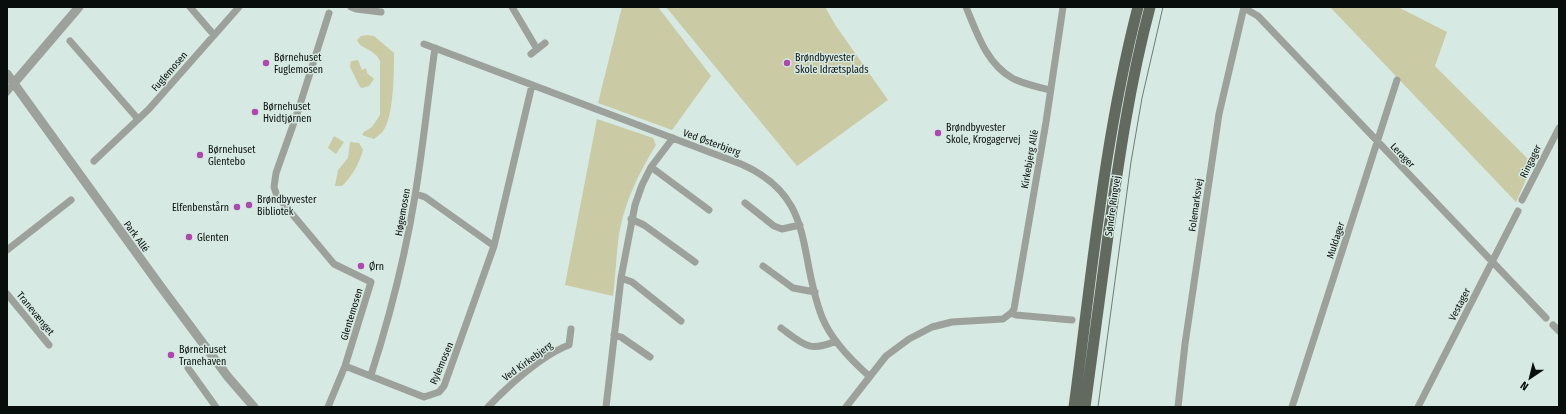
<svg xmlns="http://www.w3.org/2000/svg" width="1566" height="414" font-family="'Fira Sans Condensed',sans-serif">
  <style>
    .green { fill: #cacaa4 }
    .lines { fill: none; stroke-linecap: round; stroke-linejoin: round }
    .minor { stroke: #9da19b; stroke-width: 7 }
    .tertiary { stroke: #9da19b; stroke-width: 9 }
    .primary { stroke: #626a60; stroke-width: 11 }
    .tram { stroke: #6f7b77; stroke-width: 1 }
    .poi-dot { fill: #ad49ae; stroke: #d6e9e2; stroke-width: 1.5 }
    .labels { text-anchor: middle; stroke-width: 3; stroke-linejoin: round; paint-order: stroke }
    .poi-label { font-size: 10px; fill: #080e0c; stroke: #d6e9e2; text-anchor: start }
    .street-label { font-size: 10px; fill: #080e0c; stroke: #d6e9e2 }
  </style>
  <rect width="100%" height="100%" fill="#d6e9e2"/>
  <path class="green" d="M622,7h36l53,69 -39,54 -74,-27z
    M666,7h159l11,19 52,74 -91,66z
    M1330,7h68l49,25 -12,34 98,98 -17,38z
    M367,35l7,1 20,17c0,18 0,64 -11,78 -2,3 -6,5 -9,8l-12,-4 2,-3 8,-5 8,-12v-54c-6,-13 -19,-11 -23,-21l4,-4z
    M358,60l4,10 4,-2 1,5 7,6 -5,7 -7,2 -2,-1 -10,-20 1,-6z
    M597,119l56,19 3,7c-16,26 -30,54 -36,84 -4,22 -4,45 -7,67l-48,-11z
    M334,136l10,6 -8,12 -8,-6z
    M350,142l9,1 4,7c-4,14 -11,26 -21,36h-7l3,-16 10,-12z"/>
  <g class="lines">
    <path class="minor" d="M190,7l24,28
      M351,7l5,2 25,3
      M512,7l25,42
      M966,7c11,26 20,56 46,71 11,6 26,9 38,12
      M1244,8l14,8 288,302
      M70,41l68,78
      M424,44l317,120c76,33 56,90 81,153 9,23 29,43 47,59
      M531,54l14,-11
      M7,92l7,-9
      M94,161l55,-52 90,-102
      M651,167l58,43
      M416,194l9,3 69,49
      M1522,200l37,-72
      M745,203l29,23 8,3 18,-4
      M631,219l13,6 51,37
      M7,250l64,-50
      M763,266l30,22 22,4
      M621,278l11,4 49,39
      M7,294l42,51
      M1011,313l5,2 56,5
      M1553,325l6,6
      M781,328c22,16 28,25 55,13
      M614,335l7,2 29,20
      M345,366l79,31 15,-5 5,-6 50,-140 38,-161
      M188,368l28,39
      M371,375c19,-59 34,-118 44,-179 8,-49 13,-99 20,-148
      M328,407l17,-41 26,-84 -37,-18 -57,-68 -3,-9 2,-14 21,-59 32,-101
      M488,407c20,-21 54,-52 81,-62l2,-16
      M606,407l15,-129 14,-73 7,-20 9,-18 22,-29
      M846,407l40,-51 23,-17 23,-12 20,-5 51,-3 8,-6 3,-4 32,-187 17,-115
      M1178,407l7,-63 34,-230 25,-107
      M1292,407l105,-327
      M1418,407l100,-196"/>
    <path class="tertiary" d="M7,74l154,213 67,90 26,30
      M14,83l65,-76"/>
    <path class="primary" d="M1074,407c18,-134 30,-269 64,-400
      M1085,407c8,-57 15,-114 23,-171 11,-77 22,-154 42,-229"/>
    <path class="tram" d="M1098,407l33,-245 11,-64 21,-91"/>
  </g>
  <g class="poi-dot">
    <circle cx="266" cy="63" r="4"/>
    <circle cx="787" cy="63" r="4"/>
    <circle cx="255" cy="112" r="4"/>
    <circle cx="938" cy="133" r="4"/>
    <circle cx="200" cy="155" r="4"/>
    <circle cx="249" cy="205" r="4"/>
    <circle cx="237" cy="207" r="4"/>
    <circle cx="189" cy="237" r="4"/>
    <circle cx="361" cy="266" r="4"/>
    <circle cx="171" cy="355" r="4"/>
  </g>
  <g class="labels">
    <g class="poi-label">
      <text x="274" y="61">Børnehuset<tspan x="274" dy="12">Fuglemosen</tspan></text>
      <text x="795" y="61">Brøndbyvester<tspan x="795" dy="12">Skole Idrætsplads</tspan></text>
      <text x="263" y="110">Børnehuset<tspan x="263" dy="12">Hvidtjørnen</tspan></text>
      <text x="946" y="131">Brøndbyvester<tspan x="946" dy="12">Skole, Krogagervej</tspan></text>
      <text x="208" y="153">Børnehuset<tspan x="208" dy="12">Glentebo</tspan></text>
      <text x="257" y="203">Brøndbyvester<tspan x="257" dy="12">Bibliotek</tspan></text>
      <text x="229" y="211" text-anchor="end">Elfenbenstårn</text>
      <text x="197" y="241">Glenten</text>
      <text x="369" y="270">Ørn</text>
      <text x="179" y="353">Børnehuset<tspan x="179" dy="12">Tranehaven</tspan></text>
    </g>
    <g class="street-label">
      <text transform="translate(169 71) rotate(-49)" y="4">Fuglemosen</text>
      <text transform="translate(712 142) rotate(20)" y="4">Ved Østerbjerg</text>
      <text transform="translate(1403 155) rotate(46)" y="4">Lerager</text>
      <text transform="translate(1029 159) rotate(-80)" y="4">Kirkebjerg Allé</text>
      <text transform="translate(1530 161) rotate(-64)" y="4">Ringager</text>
      <text transform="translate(1195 205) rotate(-82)" y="4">Folemarksvej</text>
      <text transform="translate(1112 206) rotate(-82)" y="4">Søndre Ringvej</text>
      <text transform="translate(402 212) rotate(-80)" y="4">Høgemosen</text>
      <text transform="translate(137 236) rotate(54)" y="4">Park Allé</text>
      <text transform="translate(1335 240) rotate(-72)" y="4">Muldager</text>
      <text transform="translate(1459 304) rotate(-63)" y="4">Vestager</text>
      <text transform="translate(36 313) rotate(51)" y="4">Tranevænget</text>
      <text transform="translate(351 314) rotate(-73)" y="4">Glentemosen</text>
      <text transform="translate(527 361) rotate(-36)" y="4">Ved Kirkebjerg</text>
      <text transform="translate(441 363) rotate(-67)" y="4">Rylemosen</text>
    </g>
  </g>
  <rect width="1566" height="414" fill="none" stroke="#080e0c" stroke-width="16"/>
  <g transform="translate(1530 378) rotate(215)" stroke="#d6e9e2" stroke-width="3" paint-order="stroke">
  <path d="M0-3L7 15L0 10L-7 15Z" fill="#080e0c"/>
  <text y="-6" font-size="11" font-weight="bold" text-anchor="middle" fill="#080e0c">N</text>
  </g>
</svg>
